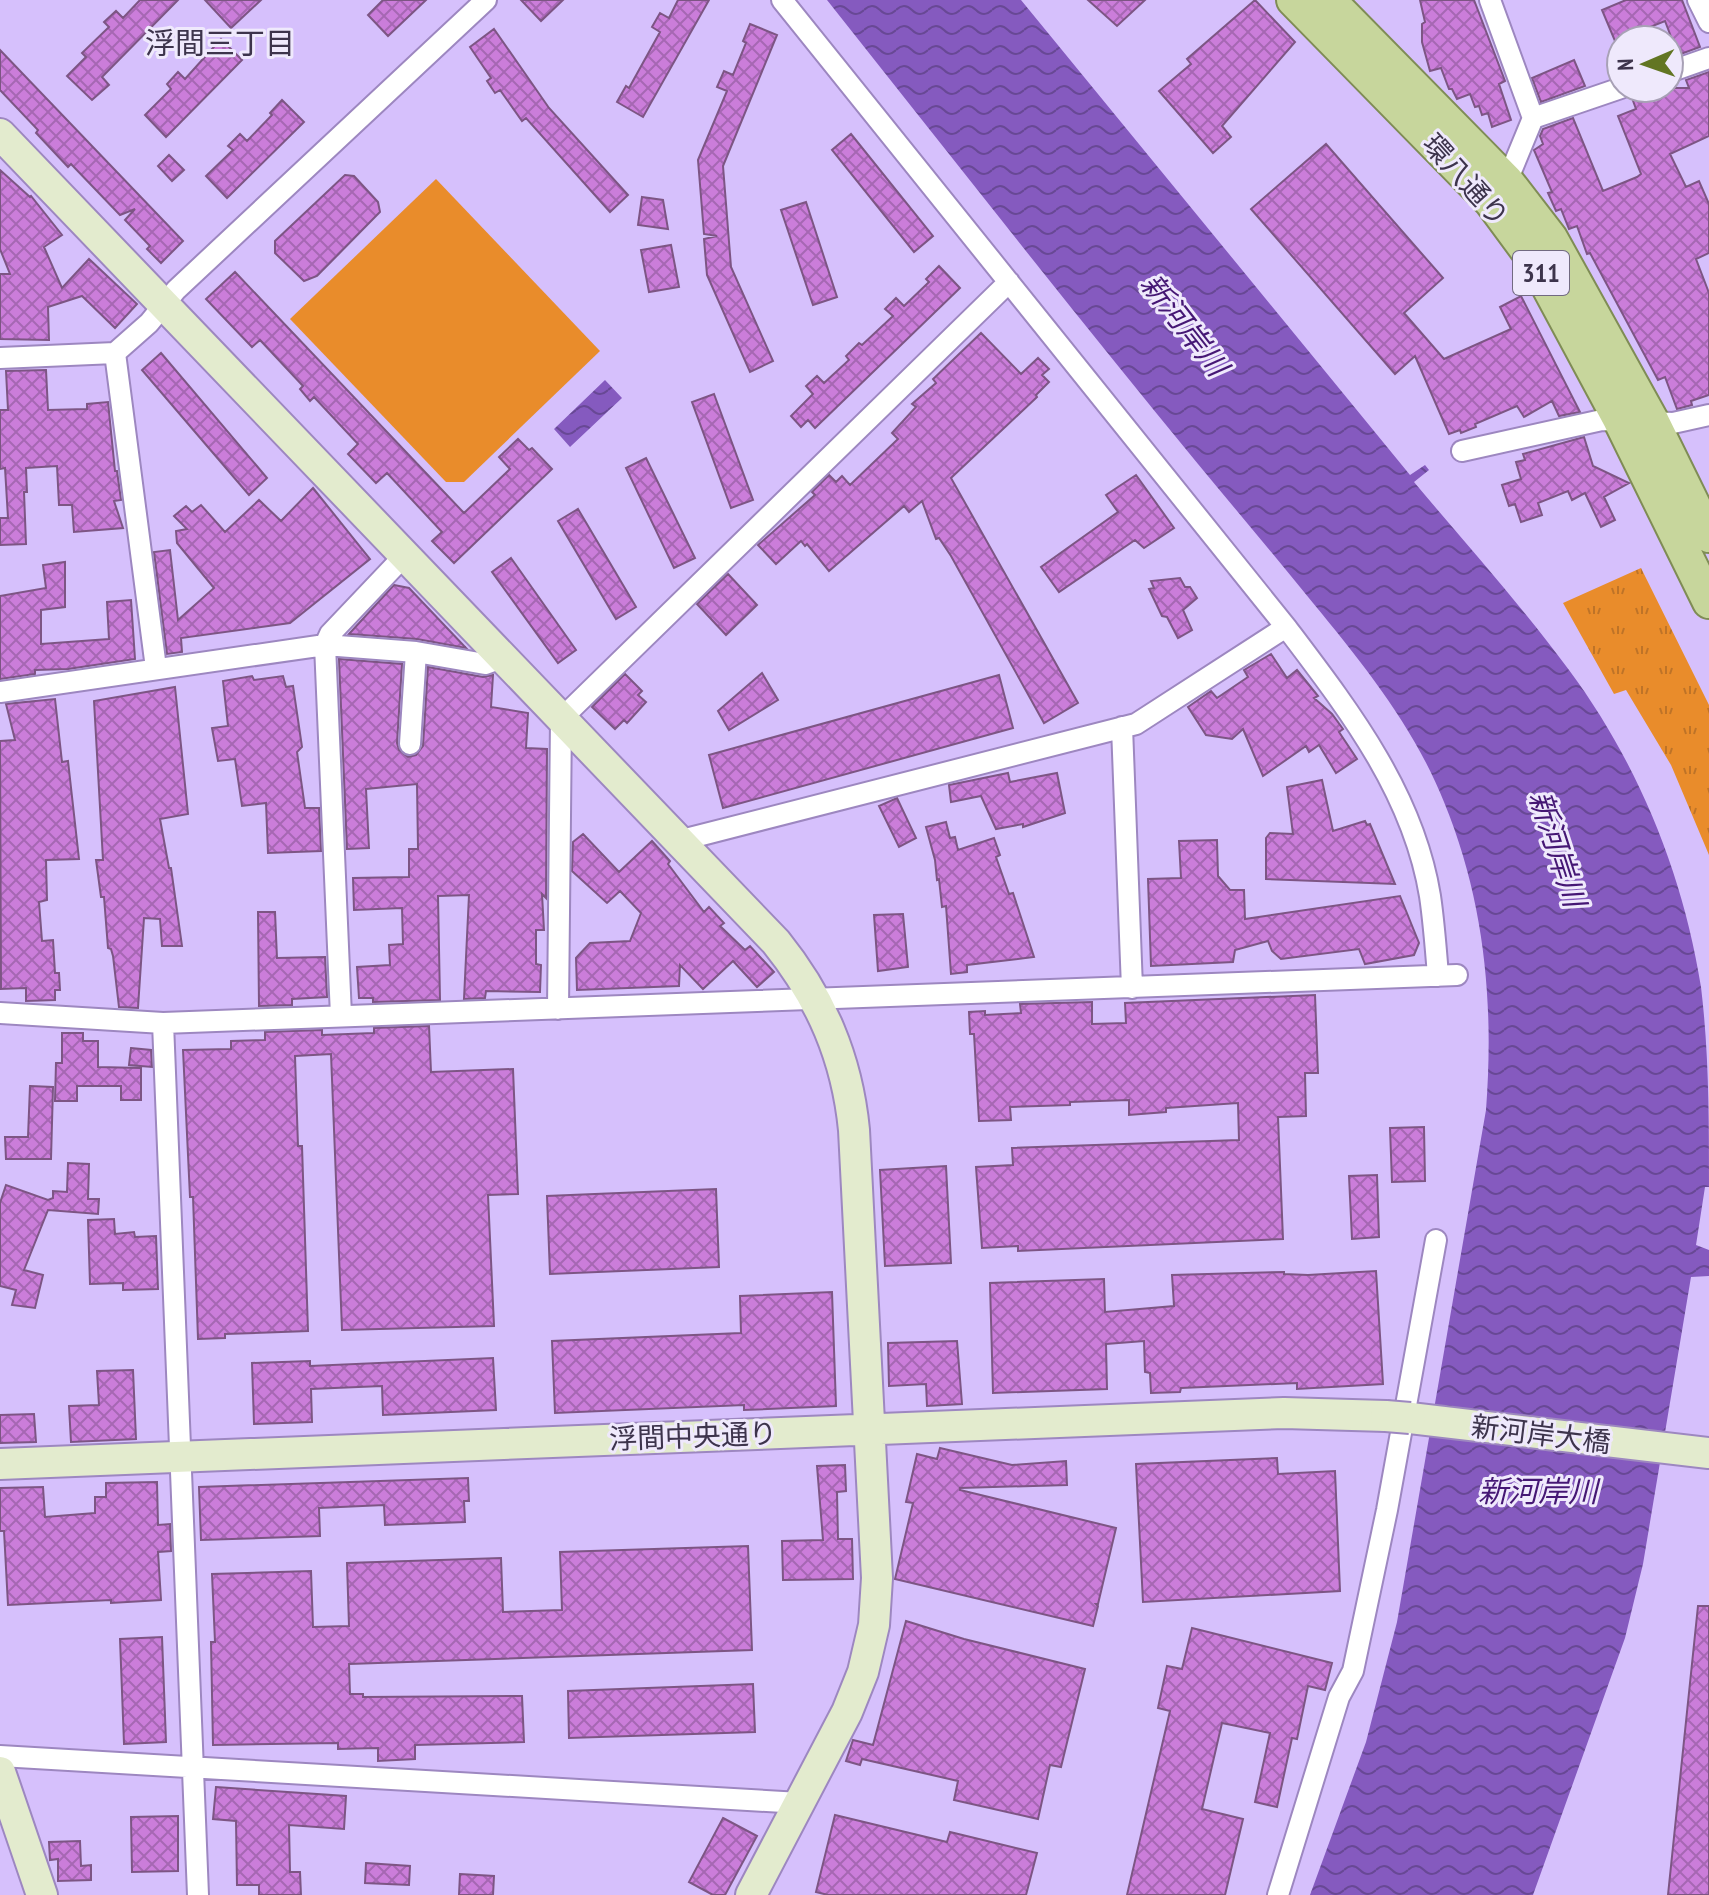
<svg xmlns="http://www.w3.org/2000/svg" width="1709" height="1895" font-family="'PT Sans Narrow','Noto Sans JP',sans-serif">
  <style>
    .grass { fill: url(#grass-tufts) }
    .pitch { fill: #e98c2b }
    .water { fill: url(#water-waves) }
    .building { fill: url(#building-cross-hatch); stroke: #7d5584; stroke-width: 2 }
    .lines { fill: none; stroke-linecap: round; stroke-linejoin: round }
    .street-casing { stroke: #9d87c0; stroke-width: 24 }
    .secondary-casing { stroke: #9d87c0; stroke-width: 34 }
    .primary-casing { stroke: #7f8c55; stroke-width: 36 }
    .street { stroke: #fff; stroke-width: 20 }
    .secondary { stroke: #e3ebce; stroke-width: 30 }
    .primary { stroke: #c7d69c; stroke-width: 32 }
    .secondary-bridge-casing { stroke: #9d87c0; stroke-width: 34; stroke-linecap: butt }
    .secondary-bridge { stroke: #e3ebce; stroke-width: 30 }
    .labels { text-anchor: middle; stroke-width: 6; stroke-linejoin: round; paint-order: stroke }
    .shield { fill: #efe9fc; stroke: #726a81; stroke-width: 2 }
    .shield-label { font-size: 26px; font-weight: bold; fill: #3d344c }
    .street-label { font-size: 28px; fill: #3d344c; stroke: #efe9fc }
    .neighbourhood-label { font-size: 30px; fill: #3d344c; stroke: #efe9fc }
    .water-label { font-size: 30px; font-style: italic; fill: #451774; stroke: #efe9fc }
  </style>
  <defs>
    <pattern id="grass-tufts" width="24" height="20" patternUnits="userSpaceOnUse" patternTransform="scale(2)"><rect width="24" height="20" fill="#e98c2b"/><path d="M3 7l-1-3M5 7V3M7 7l1-3M15 17l-1-3M17 17v-4M19 17l1-3" fill="none" stroke="#be7327"/></pattern>
    <pattern id="water-waves" width="16" height="10" patternUnits="userSpaceOnUse" patternTransform="scale(2)"><rect width="16" height="10" fill="#855abf"/><path d="M0 5q4-4 8 0t8 0" fill="none" stroke="#684895"/></pattern>
    <pattern id="building-cross-hatch" width="8" height="8" patternUnits="userSpaceOnUse" patternTransform="scale(2)"><rect width="8" height="8" fill="#cb7dda"/><path d="M0 0l8 8M0 8l8-8" fill="none" stroke="#a667b3"/></pattern>
  </defs>
  <rect width="100%" height="100%" fill="#d6c0fc"/>
  <path class="grass" d="M1641,568l68,137v150l-38,-90 -45,-75 -12,4 -51,-91z"/>
  <path class="pitch" d="M436,179l164,172 -136,131h-18l-156,-163z"/>
  <path class="water" d="M827,0h194l389,475 15,-10 4,5 -15,12c52,62 107,123 155,188 69,93 114,203 132,317 8,66 8,133 8,200h-4l-9,58 13,5v26l-18,1 -48,287 -18,74 -92,257h-223l56,-153 31,-120 89,-512c8,-106 -1,-208 -42,-308 -30,-75 -80,-137 -131,-199 -38,-47 -77,-93 -115,-139 -126,-153 -248,-309 -371,-464z
    M605,380l17,18 -52,49 -16,-18z"/>
  <path class="building" d="M140,0h38l-76,77 7,8 -17,15 -25,-24 19,-19 -4,-4 27,-26 -5,-5 12,-11 7,7z
    M205,0h56l-30,28z
    M383,0h43l-38,36 -20,-21z
    M521,0h42l-22,21z
    M678,0h31l-66,117 -26,-15 9,-16 3,2 31,-56 -8,-5 8,-14 9,5z
    M1088,0h57l-28,26z
    M1255,0l40,42 -73,84 9,11 -18,16 -54,-62 32,-27 -4,-5z
    M1420,0h54l31,81 -6,3 12,36 -19,7 -4,-14 -6,2 -3,-9 -4,1 -5,-13 -13,5 -5,-10h-3l-8,-21 -11,3 -8,-29v-18l3,-2z
    M1626,0h56l18,47 -22,8 -13,-34 -50,20 -13,-31z
    M750,24l27,11 -54,131 8,101 42,94 -23,11 -43,-97 -3,-36 13,-3 -13,-2 -6,-74 29,-69 -10,-4 7,-16 9,4 13,-32 -3,-2z
    M494,29l55,79 79,87 -18,17 -84,-94 -4,3 -22,-31 -5,3 -8,-12 4,-3 -21,-31z
    M221,39l21,21 -76,77 -21,-22 26,-26 -4,-5 11,-12 7,7z
    M0,50l183,191 -22,22 -14,-14 3,-3 -25,-26 10,-11 -15,6 -49,-51 -3,3 -32,-34 2,-3 -38,-40z
    M1574,60l11,26 -44,16 -9,-24z
    M1709,72v64l-39,18 16,33 13,-6 10,23v49l-13,6 13,34v102l-18,6 1,4 -15,4 -12,-32 -7,3 -68,-127 -3,1 -10,-28 -8,3 -8,-20 -5,2 -8,-18 4,-1 -18,-42 9,-6 -3,-8 3,-7 30,-11 30,73 34,-14 4,-3 -23,-58 18,-7 -4,-11 32,-10h25l-3,-8z
    M282,100l22,22 -77,76 -21,-22 27,-26 -5,-4 12,-12 7,7 25,-26 -2,-2z
    M851,134l82,102 -19,16 -82,-102z
    M1326,144l117,134 -39,35 40,46 67,-30 -11,-22 21,-11 59,116 -21,4 -7,-15 -28,16 -7,-11 -42,18 1,3 -15,6 -1,-3 -11,4 -34,-78 -20,18 -144,-165z
    M169,155l15,15 -12,11 -14,-15z
    M0,170l30,27 1,-1 31,39 -18,12 18,41 27,-29 48,45 -22,24 -33,-32 -34,11 1,33 -49,-1v-65h10l-10,-25z
    M345,175l9,1 24,26 2,10 -63,64 -13,5 -29,-28v-12z
    M642,197l21,3 5,29 -30,-4z
    M806,202l31,95 -24,8 -32,-95z
    M671,245l8,42 -30,5 -8,-42z
    M939,266l21,22 -145,140 -7,-8 -7,7 -10,-11 22,-22 -7,-8 11,-10 7,7 25,-23 -3,-4 13,-13 3,2 31,-29 -8,-7 11,-11 8,8 25,-24 -3,-3z
    M235,272l229,241 46,-44 -11,-12 19,-18 11,11 3,-2 20,21 -98,94 -22,-22 10,-9 -55,-59 -11,10 -28,-29 10,-10 -44,-47 -4,4 -10,-12 3,-3 -43,-46 -8,7 -46,-48z
    M981,333l40,41 17,-16 11,11 -7,6 7,7 -13,13 1,2 -86,81 127,225 -34,20 -93,-167 -12,-18 -3,1 -14,-38 -13,11 -5,-6 -75,65 -22,-27 -2,2 -4,-5 -25,23 -18,-19 57,-50 -3,-3 17,-17 7,7 6,-6 8,9 48,-46 -6,-6 24,-26 -4,-3 24,-21 -3,-4z
    M161,353l106,125 -18,17 -107,-125z
    M46,370l2,40 39,-1v-5l21,-2 7,69h2l4,29 -7,1 9,27 -49,4 -2,-27h-13l-2,-39 -31,2 1,24h-3l2,52 -26,1v-27h8l-3,-50 -5,1v-59h8l-2,-39z
    M714,394l39,106 -22,8 -39,-106z
    M1584,437l9,29 36,17 -25,14 11,23 -14,7 -16,-34 -13,7 -4,-9 -30,12 4,12 -21,7 -6,-18 -6,2 -7,-21 19,-6 -5,-17 9,-2 -2,-6z
    M646,458l49,100 -21,10 -48,-100z
    M1136,475l38,53 -30,20 -9,-8 -76,52 -18,-25 77,-55 -12,-17z
    M313,488l57,71 -80,64 -109,15 1,14 -15,2 -13,-102 16,-2 8,70 36,-32 -37,-45 -1,-12 11,-2 -13,-13 12,-10 6,6 9,-7 24,27 34,-32 22,21z
    M578,509l58,98 -20,12 -58,-98z
    M511,558l65,92 -18,13 -66,-91z
    M65,562v45l-24,3v34l68,-5 -2,-37 24,-2 4,59 -67,10 -33,1v4l-35,5v-83l46,-8 -3,-23z
    M728,574l29,31 -31,30 -29,-31z
    M1180,578l5,9h5l7,11 -14,12 9,20 -14,8 -11,-21 -5,-1 -13,-27 5,-1 -3,-7z
    M394,585l15,3 57,60 -49,-9 -68,-5z
    M1271,654l16,24 10,-8 21,26 -4,2 18,16 11,15 -4,3 18,27 -21,14 -17,-28 -10,7 -3,-6 -43,30 -20,-47 -11,10 -26,-4 -18,-28 23,-16 6,7 31,-21 -4,-7z
    M339,659l63,5 -5,79 2,7 9,7 8,-2 7,-9 5,-79 55,10 10,-2 -2,32 37,6 -2,35 21,1 -1,149 -4,-4 2,36h-8v34l5,1 -1,27 -54,-1 -1,7 -21,1 5,-104 -31,1 2,104 -67,2v-4h-14l-2,-31 33,-2 -1,-20 14,-1 -1,-36 -48,2 -1,-32 56,-1v-28h9l-1,-65 -51,5 3,59 -22,1z
    M762,673l16,27 -49,30 -11,-19z
    M625,674l17,17 -4,4 8,7 -19,21 -3,-3 -9,9 -23,-22z
    M999,675l14,53 -290,80 -14,-53z
    M252,676l2,4 29,-4 3,11 7,-1 9,61 -5,5 8,56h14l2,43 -53,2 -2,-50 -24,3 -7,-47 -17,2 -6,-33 16,-2 -5,-45z
    M175,687l13,127 -28,5 9,49h2l11,78h-20l-2,-27 -16,-1 -6,90 -19,-1 -6,-51 -2,-7 -3,-1 -4,-51h-3l-5,-37h7l-9,-159z
    M55,699l7,63 6,-1 11,98 -33,1 1,40 -8,2 3,39 11,-1 2,33h4l1,17h-5v10l-29,1v-13l-25,1 -1,-248 15,-1 -9,-36z
    M1008,773l2,9 47,-9 8,40 -42,14v-3l-27,5 -15,-33 -30,6 -2,-17z
    M1322,780l11,51 32,-10 2,4 3,-1 25,60 -129,-5v-41l4,-5 23,1 -6,-47z
    M897,798l19,40 -17,9 -20,-41z
    M946,822l4,16 5,-1 3,13 36,-12 6,17 -4,2 13,37 4,-1 21,64 -67,8v7l-16,2 -5,-68 -4,1 -3,-28 -2,1 -2,-20 -9,-33z
    M583,834l36,38 33,-31 18,20 -2,3 36,48 5,-5 15,16 -4,3 25,24 5,-4 24,26 -17,15 -24,-26 -30,28 -23,-24 -1,21 -102,4 -1,-32 14,-15 40,-2 11,-28 -21,-22 -13,12 -35,-32 1,-29z
    M1217,840l1,36 12,14h14l1,29 155,-23 19,47 -5,12 -49,9 -6,-15 -78,10 -9,-8 -4,-10 -33,9 -2,12 -82,4 -3,-87 33,-1 -2,-37z
    M258,912h17l2,46 48,-1 2,40 -35,2v6l-33,1z
    M903,914l5,53 -30,4 -4,-56z
    M1315,995l3,78h-13l1,43 -28,1 5,122 -265,12v-5l-36,2 -6,-81 37,-2 -1,-17 227,-8 -1,-37 -72,5v4l-37,3v-15l-59,2v3l-60,2 1,13 -32,1 -5,-87h-4l-1,-22 16,-1v4l36,-2 -1,-9 72,-2v22l34,-1 -1,-20z
    M429,1026l2,46 82,-3 5,125 -30,1 6,131 -152,4 -11,-276 -36,2 3,90h4l6,185 -83,3v4l-27,1 -5,-142h-3l-7,-147 48,-1v-8l34,-1v-8l57,-2v5l52,-2v-5z
    M62,1033h21v8h15v26l43,1v32h-20v-14h-44v15h-22l1,-38h6z
    M131,1048l20,2 1,17 -23,-2z
    M30,1086l23,1 -2,72h-45l-1,-22h23z
    M1424,1127l1,54 -33,1 -2,-54z
    M68,1163l21,1 -1,35h11l-1,15 -50,-4 -24,60 19,5 -8,33 -23,-3 4,-15 -16,-4v-83l6,-18 42,15 5,-2v-7l14,1z
    M946,1166l5,97 -66,3 -5,-96z
    M1377,1175l2,62 -27,2 -3,-63z
    M716,1189l3,78 -169,7 -3,-78z
    M114,1219l1,15 19,-2 1,5 21,-1 2,53 -35,1v-7l-33,1 -2,-64z
    M1376,1271l7,113 -86,5v-6l-116,5 -1,4 -29,1 -1,-20 -5,-1 -1,-31 -38,3 1,45 -114,4 -3,-110 114,-4 1,33 69,-6 -2,-31 112,-3v2l24,1z
    M832,1292l4,114 -92,4v-5l-189,8 -3,-72 189,-8 -1,-37z
    M957,1341l5,63 -35,2 -1,-22 -37,2 -1,-43z
    M493,1358l3,52 -113,5 -1,-29 -71,3 1,33 -58,2 -2,-61 58,-2v5z
    M133,1370l3,69 -65,3 -2,-36 30,-1 -2,-34z
    M34,1414l2,28 -36,1v-28z
    M940,1448l72,17 54,-4 1,24 -107,3v2l156,38 -18,76h-2l2,2 -5,20 -198,-47 18,-76 -7,-1 11,-48 20,5z
    M1277,1458l1,16 57,-3 5,120 -197,11 -7,-138z
    M845,1465l1,26 -9,1 1,47h14l1,40 -70,1 -1,-39 41,-1 -6,-74z
    M468,1478l1,23h-5l1,21 -80,3 -1,-20 -65,3 1,28 -119,4 -2,-53z
    M157,1482l1,43 12,-1 1,27 -13,1 3,48 -50,3v-3l-103,5 -4,-74h-4v-43l43,-1 2,30 50,-4v-16h11v-14z
    M748,1546l4,104 -403,14 1,30h13v3l159,-1 2,46 -109,3v14l-37,2v-13l-40,1v-6l-125,2 -2,-103h4l-3,-68 99,-3 2,56 36,-1 -2,-63 154,-5 2,54 59,-2 -2,-58z
    M1698,1606h11v289h-41z
    M906,1621l58,18 121,30 -24,98 -11,-2 -12,54 -84,-19 4,-19 -96,-22 -2,6 -14,-4 7,-21 20,5z
    M1192,1628l140,35 -7,27 -17,-4 -11,53 -5,-1 -15,69 -22,-5 15,-69 -48,-10 -20,86 41,10 -18,76h-98l43,-184 -12,-3 9,-42 15,3z
    M162,1637l4,105 -42,2 -4,-105z
    M753,1684l2,48 -186,6 -1,-47z
    M216,1787l130,9 -2,33 -55,-4 1,47h10l1,23h-42v-10h-22l-1,-64 -23,-2z
    M835,1815l112,27 3,-10 87,21 -11,42h-198l-12,-3z
    M178,1816v55l-46,1 -1,-55z
    M723,1818l34,18 -32,59h-12l-24,-13z
    M80,1841l1,25 10,-1v15l-33,1v-22l-8,1 -1,-18z
    M366,1863l44,3 -1,19 -44,-2z
    M460,1874l34,2 -1,19h-34z"/>
  <g class="lines">
    <defs>
      <path id="street" d="M782,0l504,627c62,82 127,165 144,269 4,27 6,54 8,80
        M1490,0l43,118 -26,63
        M1698,0l11,22
        M1669,72l40,-14
        M1533,118l88,-30
        M0,358l115,-5
        M1462,451l140,-31 71,3 36,-8
        M156,668l-41,-315 34,-30 27,-33 310,-290
        M0,692l325,-47 91,7 69,12 19,-7
        M1122,727l10,261
        M410,744l6,-92
        M678,841l458,-117 150,-97
        M558,1009l3,-290 448,-437
        M0,1013l163,10 1294,-48
        M341,1016l-16,-371 5,-11 75,-79
        M163,1023l35,872
        M0,1756c267,18 533,29 800,47
        M1278,1895l61,-198 14,-26 34,-161 49,-270"/>
      <path id="secondary" d="M0,134l776,808c45,56 71,116 78,188l23,448 -3,47 -11,47 -16,40 -96,183
        M1410,1418l299,35
        M0,1464l1284,-51 102,3
        M0,1772l42,123"/>
      <path id="primary" d="M1293,0l198,202 42,57 86,160 90,183
        M1329,0l178,181 44,57 102,184 56,114"/>
    </defs>
    <use href="#street" class="street-casing"/>
    <use href="#secondary" class="secondary-casing"/>
    <use href="#primary" class="primary-casing"/>
    <use href="#street" class="street"/>
    <use href="#secondary" class="secondary"/>
    <use href="#primary" class="primary"/>
    <defs>
      <path id="secondary-bridge" d="M1386,1416l24,2"/>
    </defs>
    <use href="#secondary-bridge" class="secondary-bridge-casing"/>
    <use href="#secondary-bridge" class="secondary-bridge"/>
  </g>
  <g class="labels">
    <rect class="shield" x="1513" y="251" width="56" height="44" rx="6"/>
    <g class="shield-label">
      <text x="1541" y="282">311</text>
    </g>
    <g class="street-label">
      <text transform="translate(1466 180) rotate(48)" y="10">環八通り</text>
      <text transform="translate(1541 1434) rotate(7)" y="10">新河岸大橋</text>
      <text transform="translate(693 1436) rotate(-2)" y="10">浮間中央通り</text>
    </g>
    <g class="neighbourhood-label">
      <text x="220" y="54">浮間三丁目</text>
    </g>
    <g class="water-label">
      <text transform="translate(1184 325) rotate(52)" y="10">新河岸川</text>
      <text transform="translate(1557 849) rotate(72)" y="10">新河岸川</text>
      <text x="1538" y="1502">新河岸川</text>
    </g>
  </g>
  <g transform="translate(1645 64) rotate(268)"><circle r="38" fill="#efe9fc" stroke="#a8a1b6" stroke-width="2"/>
  <path d="M0-6L14 30L0 20L-14 30Z" fill="#627523"/>
  <text y="-12" font-size="22" font-weight="bold" text-anchor="middle" fill="#3d344c">N</text>
  </g>
</svg>
